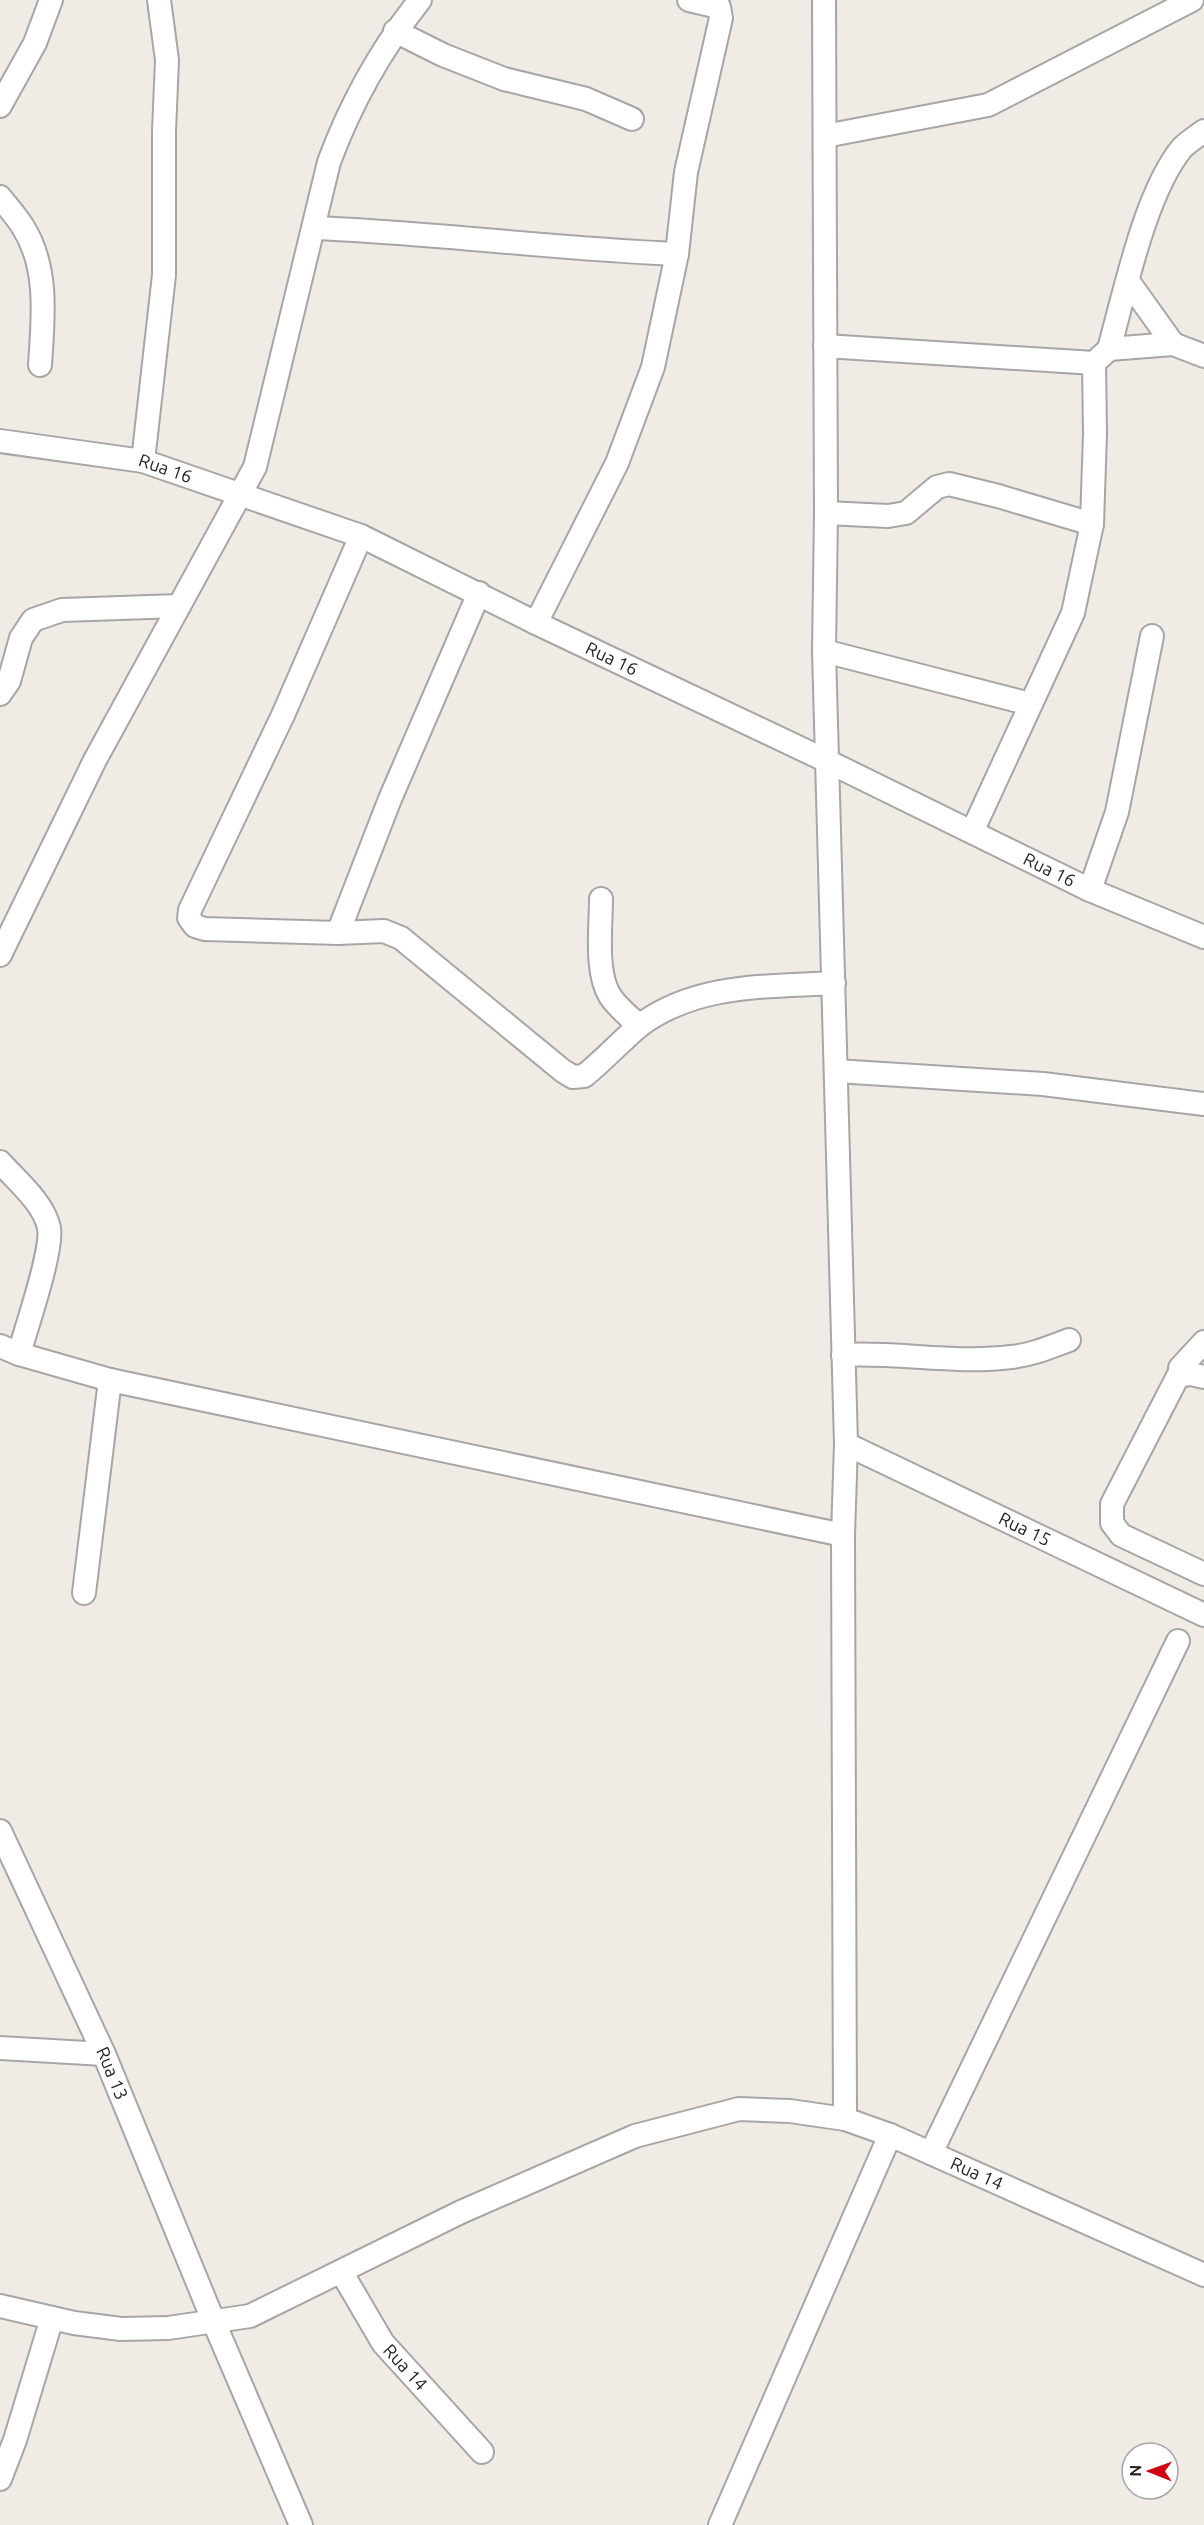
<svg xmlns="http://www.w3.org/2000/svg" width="1204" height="2525" font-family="Ubuntu,sans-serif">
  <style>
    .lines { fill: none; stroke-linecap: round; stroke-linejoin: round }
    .minor-casing { stroke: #a6a6a6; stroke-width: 26 }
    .minor { stroke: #fff; stroke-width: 22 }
    .labels { text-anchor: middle; stroke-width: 4.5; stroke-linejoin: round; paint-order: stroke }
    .street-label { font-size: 18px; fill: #1f1f1f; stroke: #fff }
  </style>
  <rect width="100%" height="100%" fill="#f0ebe5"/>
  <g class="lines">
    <defs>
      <g id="minor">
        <path d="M824,0l2,513 -2,138 22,793 -3,91 2,584"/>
        <path d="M395,31l48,24 61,24 82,20 46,20"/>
        <path d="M0,106l35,-63 16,-43"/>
        <path d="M825,136l163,-31 204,-105"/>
        <path d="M0,197c8,10 17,20 23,30 26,41 20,92 17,138"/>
        <path d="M315,228c121,5 241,21 362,26"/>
        <path d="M1128,281l45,63"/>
        <path d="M825,346l269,17 15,-14c16,-57 36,-156 73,-201 6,-6 15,-12 22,-17"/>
        <path d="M1109,349l64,-5 31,12"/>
        <path id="s1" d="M0,441l143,20 218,75 175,87 291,138 263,129 114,47"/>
        <path d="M143,461l21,-186v-144l3,-71 -8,-60"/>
        <path d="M826,513l62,3 18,-3 31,-26 12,-3 49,12 94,28"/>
        <path d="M361,536l-78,179 -93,195 -1,8 6,8 10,3 133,4 46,-2 17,7 162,133 10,6 11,-1c19,-15 36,-34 55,-50 57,-43 128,-39 195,-43"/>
        <path d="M536,623l81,-160 36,-96 24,-113 9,-82 35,-154 -2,-11 -30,-7"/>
        <path d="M824,651l206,53"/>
        <path d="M0,694l9,-13 12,-43 12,-18 29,-10 117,-4"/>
        <path d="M972,832l101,-219 19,-89 3,-90 -1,-71"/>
        <path d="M1090,890l27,-78 35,-176"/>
        <path d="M601,899c0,28 -6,73 9,97 7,11 20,21 29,30"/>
        <path d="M338,933l52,-134 89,-206"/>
        <path d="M0,955l95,-195 160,-293 74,-305c22,-59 52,-113 91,-162"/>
        <path d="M836,1071l207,13 161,20"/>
        <path d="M0,1162c16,18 44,41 49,66 4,23 -23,100 -30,126"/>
        <path d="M0,1346l19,8 91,26 733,155"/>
        <path d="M843,1355c56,-3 112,9 168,2 21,-2 39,-10 58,-17"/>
        <path d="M1180,1368l24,-26"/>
        <path d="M1204,1377l-13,-3 -13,2 -66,128v19l9,12 83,39"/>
        <path id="s2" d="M846,1444l358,171"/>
        <path d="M84,1593l26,-213"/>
        <path id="s3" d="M0,1831l104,223 109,266 88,205"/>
        <path d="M0,2048l104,6"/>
        <path d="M931,2153l247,-512"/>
        <path id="s4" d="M342,2273l41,70 99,109"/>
        <path id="s5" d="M0,2306l74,17 47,6 47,-1 82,-12 211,-104 174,-76 104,-27 51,2 55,8 45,16 314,140"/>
        <path d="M0,2479l15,-39 37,-122"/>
        <path d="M720,2525l170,-390"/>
      </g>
    </defs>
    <use href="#minor" class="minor-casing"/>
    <use href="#minor" class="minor"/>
  </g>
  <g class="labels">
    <g class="street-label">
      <text dy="6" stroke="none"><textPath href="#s1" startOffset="168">Rua 16</textPath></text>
      <text dy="6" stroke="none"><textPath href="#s1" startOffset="654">Rua 16</textPath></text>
      <text dy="6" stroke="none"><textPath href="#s1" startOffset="1140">Rua 16</textPath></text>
      <text dy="6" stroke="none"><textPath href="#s2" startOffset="198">Rua 15</textPath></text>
      <text dy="6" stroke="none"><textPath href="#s3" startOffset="267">Rua 13</textPath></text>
      <text dy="6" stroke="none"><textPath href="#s5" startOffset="1035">Rua 14</textPath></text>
      <text dy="6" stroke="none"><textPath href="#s4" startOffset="114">Rua 14</textPath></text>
    </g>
  </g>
  <g transform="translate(1150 2471) rotate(271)"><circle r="28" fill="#ffffff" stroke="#a5a5a5" stroke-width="1.5"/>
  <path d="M0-4.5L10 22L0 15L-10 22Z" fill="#ce0012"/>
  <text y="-9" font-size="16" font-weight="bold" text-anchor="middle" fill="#1f1f1f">N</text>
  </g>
</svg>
